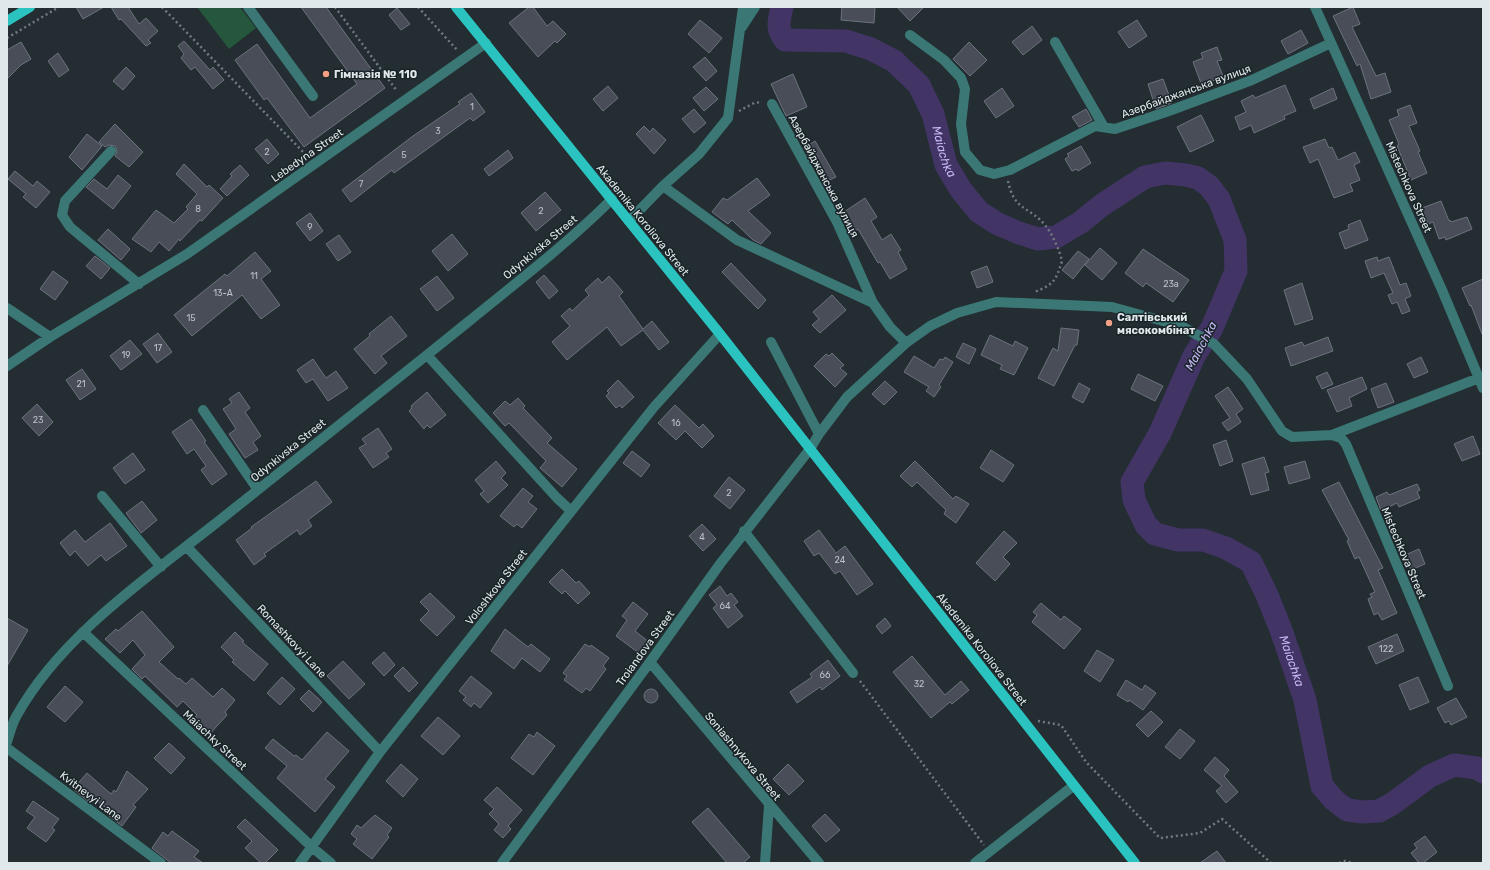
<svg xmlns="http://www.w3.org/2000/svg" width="1490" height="870" font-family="Rubik,sans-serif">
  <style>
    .green { fill: #24573c }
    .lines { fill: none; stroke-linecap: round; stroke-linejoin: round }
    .river { stroke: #423464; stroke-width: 23 }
    .building { fill: #484d57; stroke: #6d737d }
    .path { stroke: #727b7f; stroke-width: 2.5; stroke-dasharray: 2 3; stroke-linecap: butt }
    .minor { stroke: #3b7875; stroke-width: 10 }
    .major { stroke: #2bc3bf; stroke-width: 10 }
    .poi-dot { fill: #f39f83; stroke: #192428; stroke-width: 1.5 }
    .labels { text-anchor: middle; stroke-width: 3; stroke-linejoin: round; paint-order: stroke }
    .number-label { font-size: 9px; fill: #bbc1c6 }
    .poi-label { font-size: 11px; font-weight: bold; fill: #e1e8eb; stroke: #192428; text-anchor: start }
    .street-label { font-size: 11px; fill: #e1e8eb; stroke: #192428 }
    .water-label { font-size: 12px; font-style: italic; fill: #c6b7f5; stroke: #192428 }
  </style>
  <rect width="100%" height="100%" fill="#232d32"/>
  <path class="green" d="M197,7h43l16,21 -27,21z"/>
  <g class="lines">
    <path class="river" id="s1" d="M782,7c-3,13 -6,22 3,33l61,1 25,8 23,12 25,24 14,29 13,51 15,25 18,22 19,12 21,9 19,6 18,-2 25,-15 21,-17 43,-28 20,-4 21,2 12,3 11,8 10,13 16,41 1,31 -24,57 -18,28 -34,77 -28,49 2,18 12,25 9,9 23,6h25l23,8 25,14 16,33 14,35 24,70 17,86 12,14 13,10 16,2 16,-1 13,-7 38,-28 24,-11 23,3 6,4"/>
  </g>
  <path class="building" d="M76,7h28l-21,12z
    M111,7h17l11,17 7,-6 12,13 -10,9 3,3 -5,3 -25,-27 -2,1z
    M301,7h25l59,81 -81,59 -37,-49 -3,2 -29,-40 22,-16 53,74 47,-34z
    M529,7h4l14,19 6,-5 13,13 -9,9 -2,-2 -17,16 -29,-34z
    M842,7h33l-1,16 -33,-3z
    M897,7h27l-14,14z
    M1353,7l7,17 -8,3 24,49 9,-3 6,19 -20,7 -11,-35 -3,2 -24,-50z
    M397,8l13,16 -9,6 -12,-15z
    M700,20l22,18 -13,15 -21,-19z
    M1137,20l10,16 -18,12 -11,-16z
    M1032,26l10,14 -19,15 -11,-13z
    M1301,30l7,13 -20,11 -7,-13z
    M184,41l26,29 3,-3 11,13 -11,9 -18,-22 -4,3 -10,-12 3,-4 -6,-8z
    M21,42l10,17 -10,6 -14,14v-29z
    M969,42l18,18 -17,16 -17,-17z
    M1217,47l5,13 -5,1 6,15 -21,10 -9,-24 10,-4 -2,-5z
    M58,53l11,17 -10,7 -11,-16z
    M705,57l12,14 -11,10 -13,-14z
    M126,67l9,9 -12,14 -10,-9z
    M793,74l14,33 -21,9 -15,-32z
    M1163,79l9,24 -16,6 -8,-25z
    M1285,85l11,26 -12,5 1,3 -31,14 -3,-8 -11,5 -5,-13 11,-5 -5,-11 12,-6 2,3z
    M608,86l10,12 -15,13 -10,-12z
    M706,87l12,12 -14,12 -11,-13z
    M1002,88l12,18 -18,12 -12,-17z
    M1333,88l4,11 -23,10 -4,-10z
    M471,93l14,19 -12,9 -3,-3 -76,55 -2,-3 -41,32 -9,-12 71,-54 47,-32 -2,-2z
    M1410,105l7,18 -8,3 11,25 -2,1 9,21 -16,7 -14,-34 2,-2 -10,-24 10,-4 -2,-6z
    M694,109l12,14 -12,10 -12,-14z
    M1086,109l6,11 -13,7 -7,-10z
    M1201,115l13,26 -24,11 -13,-25z
    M115,124l28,28 -14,15 -14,-11 2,-4 -2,-6 -6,-1 -4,2 -6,-5z
    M644,126l6,6 3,-4 13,12 -12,14 -18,-20z
    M87,134l15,12 -20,24 -13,-13z
    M267,139l12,15 -11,10 -13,-15z
    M1325,139l4,9 3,-1 6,13 17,-8 5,10 -6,3 6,15 -10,4 3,7 -19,7 -16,-39 -8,4 -7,-16z
    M815,141l21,36 -13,6 -19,-35z
    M1081,146l10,17 -13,8 -1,-2 -5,2 -7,-12 4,-3 -2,-2z
    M508,150l5,8 -24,18 -5,-7z
    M184,164l23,23 2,-2 14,13 -21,23 -2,-1 -20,21 -1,-2 -10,12 -10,-9 -8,10 -19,-13 24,-29 18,13 14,-14 -2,-2 11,-13 -21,-20z
    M240,165l9,10 -22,21 -7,-7 12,-13 -2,-2z
    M15,171l18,15 4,-5 13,11 -14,16 -13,-11 3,-3 -18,-15z
    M118,175l13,11 -18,23 -27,-22 8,-8 13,10z
    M757,178l13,17 -22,16 23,22 -10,11 -8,-4 -21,-20 -4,4 -16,-12 11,-14 4,2z
    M545,192l16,18 -25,21 -15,-18z
    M865,198l12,19 -6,4 11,19 9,-6 10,16 -3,2 9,17 -17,10 -10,-17 -2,1 -20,-34 -2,1 -12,-18z
    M1441,201l8,20 1,-1 1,2 16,-5 5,12 -26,11 -1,-3 -6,2 -6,-17 -5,2 -6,-16z
    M310,213l13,18 -13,10 -14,-18z
    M1360,220l8,20 -23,9 -6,-16 10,-4 -1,-4z
    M108,229l22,20 -9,11 -23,-20z
    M452,234l16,20 -20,17 -16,-20z
    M339,235l12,17 -13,9 -12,-17z
    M1100,248l17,15 -15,17 -17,-15z
    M1143,249l46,31 -16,22 -27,-19 -3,4 -18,-14z
    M1078,251l11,8 -16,20 -11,-9z
    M255,252l16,19 -10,8 19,26 -19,14 -19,-24 -50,41 -18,-21 51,-41 2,2z
    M95,256l15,12 -9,11 -15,-13z
    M1377,257l1,4 11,-4 11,28 6,-2 5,13 -6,3 5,12 -8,3 -5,-12 -5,2 -4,-9 5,-2 -9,-20 -13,5 -6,-17z
    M731,263l35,37 -8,9 -36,-37z
    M987,266l6,16 -16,6 -6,-16z
    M53,271l15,11 -13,18 -15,-11z
    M544,275l14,16 -9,8 -13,-17z
    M437,276l17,22 -17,13 -17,-22z
    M609,276l14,16 -4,4 24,33 9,-8 17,21 -10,8 -16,-20 -22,16 -14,-19 -40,33 -15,-18 18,-16 -9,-10 9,-8 2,3 17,-16 -4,-5 13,-12 4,5z
    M1483,279v55h-1l-11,-29 -1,1 -8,-18z
    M1302,283l11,36 -18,6 -11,-35z
    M832,295l14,15 -26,23 -8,-8 7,-6 -6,-7z
    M391,316l16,20 -26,20 6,7 -12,11 -21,-25 16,-13 -1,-2z
    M1061,328l18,2 -2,15h-2l-21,41 -16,-8 15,-30 5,3z
    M158,333l14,19 -15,11 -14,-19z
    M990,335l23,11 2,-5 13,7 -14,27 -14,-6 2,-4 -21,-10z
    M1328,337l5,14 -42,15 -6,-18 17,-6 2,4z
    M130,340l12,14 -21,16 -11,-14z
    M963,343l13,6 -7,15 -13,-7z
    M832,353l12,12 -4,3 7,6 -12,13 -21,-21 12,-12 3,2z
    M914,356l20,12 6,-9 3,1 2,-3 8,5 -14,23 2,2 -7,10 -8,-6 3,-4 -25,-15z
    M1421,357l7,15 -14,6 -7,-14z
    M313,359l13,19 10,-7 12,17 -20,13 -15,-22 -7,4 -9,-13z
    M82,369l14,20 -16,11 -14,-20z
    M1327,372l6,12 -11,5 -6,-12z
    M1138,374l25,12 -8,15 -24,-12z
    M1362,377l5,12 -18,9 3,8 -15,6 -10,-22z
    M618,380l16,17 -12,11 -2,-3 -4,3 -10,-12 3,-3 -2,-2z
    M885,381l12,11 -13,13 -12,-11z
    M1079,383l11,6 -7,14 -11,-6z
    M1386,383l8,19 -16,6 -7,-19z
    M1228,387l15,22 -7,5 5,8 -13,9 -6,-8 8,-5 -15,-22z
    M239,392l11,16 -5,4 16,24 -8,6 5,8 -13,8 -16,-24 7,-5 -13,-20 9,-6 -3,-4z
    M427,392l19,23 -16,13 -3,-3 -3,4 -15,-18 3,-3 -1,-2z
    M518,398l7,8 -2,2 29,30 -5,5 30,26 -15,18 -22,-19 6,-7 -37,-38 -4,3 -12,-13 12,-12 5,4z
    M37,404l16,18 -14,14 -17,-18z
    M675,405l24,23 4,-4 11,12 -12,12 -17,-17 -9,9 -18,-17z
    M191,419l15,22 -2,1 23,32 -15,11 -11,-15 5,-4 -12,-17 -7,5 -15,-22z
    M378,428l14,21 -6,4 3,4 -16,11 -14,-20 7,-4 -4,-5z
    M1473,436l7,18 -18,7 -8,-17z
    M1226,440l7,21 -13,5 -7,-21z
    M991,450l23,15 -11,17 -23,-14z
    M632,451l18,14 -9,12 -18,-14z
    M133,453l12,17 -20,14 -12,-16z
    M1264,457l5,15 -4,1 4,17 -18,5 -9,-31z
    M496,461l10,12 -5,5 7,7 -20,18 -8,-9 4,-3 -9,-11z
    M915,461l38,38 3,-3 13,8 -13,19 -12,-9 2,-4 -29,-28 -5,5 -12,-11z
    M1305,461l5,17 -21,6 -5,-17z
    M729,477l16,13 -15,19 -16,-13z
    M316,481l16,21 -24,18 4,6 -12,9 -3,-5 -33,24 2,2 -12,9 -18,-25 16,-12 -1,-1z
    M1339,482l44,86 -5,2 19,43 -15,7 -4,-7 -4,2 -6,-16 4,-2 -2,-3 5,-2 -16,-35 -4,2 -8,-18 2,-1 -27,-50z
    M1417,484l3,6 -3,2 3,6 -21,9 -2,-4 -16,8 -5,-14 11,-5 2,3z
    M523,488l10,8 -5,6 9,7 -15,19 -5,-4 -3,3 -14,-11z
    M142,501l15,19 -16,13 -15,-20z
    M110,523l17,23 -21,15 -5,-6 -13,11 -13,-15 -5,5 -10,-13 15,-13 10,12z
    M702,524l14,15 -13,12 -14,-15z
    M819,530l17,23 9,-7 28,38 -16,11 -17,-24 -5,3 -16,-21 -5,3 -10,-15z
    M1004,531l13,12 -14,14 7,7 -15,17 -19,-18z
    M1419,549l6,15 -14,6 -6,-15z
    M562,569l14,14 3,-2 11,12 -12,11 -13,-13 -3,3 -13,-12z
    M720,586l7,10 4,-3 7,9 -4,3 9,11 -15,12 -15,-20 4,-3 -8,-10z
    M430,593l25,24 -18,19 -17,-16 9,-9 -9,-9z
    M633,602l15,12 -13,17 14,11 -9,12 -24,-18 11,-16 -5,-4z
    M1041,603l20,17 3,-4 17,13 -17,20 -32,-27 5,-7 -4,-3z
    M142,611l32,36 -15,15 19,17 1,-1 7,6 6,-6 21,19 9,-9 13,12 -10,12 2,3 -20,22 -16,-15 6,-7 -14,-14 -6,6 -32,-31 -3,3 -10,-10 13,-14 -12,-15 -13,13 -15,-14 11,-10 2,2z
    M7,618l21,12 -21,36z
    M885,618l6,8 -9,8 -6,-8z
    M505,629l23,18 3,-3 19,15 -10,13 -18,-14 -8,11 -23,-18z
    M235,632l9,9 -2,1 26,22 -14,17 -22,-19 2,-2 -13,-13z
    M1397,634l7,17 -28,13 -8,-17z
    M585,644l5,3 1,-2 18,13 -6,8 3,3 -16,22 -4,-3 -4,5 -18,-13 3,-4 -4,-3z
    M1097,650l17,10 -14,22 -16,-11z
    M384,652l11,13 -11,11 -12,-13z
    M912,656l33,39 16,-14 8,9 -17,14 -2,-2 -19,16 -38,-46z
    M828,660l12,16 -18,14 -2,-3 -23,16 -7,-11 22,-15 -2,-3z
    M343,661l22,23 -16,15 -22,-23z
    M403,667l15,16 -9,9 -15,-16z
    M471,676l21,17 -12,15 -6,-5 -3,4 -8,-7 3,-3 -7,-6z
    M282,677l13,12 -15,16 -13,-12z
    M1418,677l11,25 -19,8 -11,-25z
    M1126,680l16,10 3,-5 11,8 -13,17 -14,-10 -1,2 -11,-7z
    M65,686l18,16 -18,20 -18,-15z
    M644 696a7 7 0 1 1 14 0a7 7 0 1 1-14 0Z
    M309,690l13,12 -9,10 -13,-13z
    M1456,698l11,19 -16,8 -2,-4 -4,2 -8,-15z
    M1151,711l12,11 -15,15 -12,-12z
    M438,717l22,19 -17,19 -22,-19z
    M1180,729l15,12 -15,18 -15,-12z
    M327,732l22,19 -24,28 10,8 -20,25 -38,-34 10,-12 -22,-18 8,-9 21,17 2,-1 6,5z
    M537,732l18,14 -22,29 -22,-17 18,-24 5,3z
    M169,743l16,15 -14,16 -17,-16z
    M1215,757l14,13 -5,6 14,16 -12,11 -10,-12 6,-5 -18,-16z
    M401,764l17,15 -15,18 -17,-16z
    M788,764l16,17 -15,14 -16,-16z
    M127,771l21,18 -15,16 3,2 -14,19 -13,-10 3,-4 -21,-15 -3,4 -15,-12 14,-16 24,21 3,-4 2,2z
    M497,787l25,23 -14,16 3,3 -8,9 -9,-8 5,-6 -10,-10 5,-5 -10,-9z
    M33,801l26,18 -7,9 3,2 -9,12 -19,-14 8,-11 -9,-6z
    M708,808l42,49 -7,6h-16l-35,-41z
    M825,814l15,16 -14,12 -14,-16z
    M375,815l17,13 -5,7 2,2 -17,22 -19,-15 4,-5 -6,-5 6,-9 4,3z
    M245,819l33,31 -13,13h-4l-16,-15 7,-7 -15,-14z
    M172,831l27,20 -5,6 9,6h-32l-19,-15 11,-16 5,4z
    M1425,836l12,16 -14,11h-4l-8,-10 6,-5 -3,-4z
    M1217,851l9,12h-26z"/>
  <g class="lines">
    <path class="path" d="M162,7l146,150
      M335,7l62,84
      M418,7l40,44
      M7,38l52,-31
      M739,111l15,-8 8,-1
      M1008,181c6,30 21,25 37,44 8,10 14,24 17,36 -6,19 -8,24 -28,31
      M860,681l124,164
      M1038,721l23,4 25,37 74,76 40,-5 22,-14 49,44
      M1339,863l6,-2 7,2"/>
    <path class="minor" d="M248,7l65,89
      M1315,7l127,283 41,98
      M742,27l13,-20
      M910,35l34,25 17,18 4,11 -4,35 4,28 15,18 14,4 16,-4 85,-44 20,3 54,-18 83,-31 79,-37
      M1055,42l49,85
      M772,104l65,118 36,81
      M111,151l-46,50 -3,14 8,12 69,57
      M663,186l74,54 136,63 17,24 16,16
      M629,221l34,-35 36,-32 29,-36 15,-111
      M7,308l43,29
      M771,342l48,92
      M427,355l130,143 14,13
      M7,366l43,-29 137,-83 299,-211
      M203,410l55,80
      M1332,435l9,3 5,6 102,242
      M102,496l59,71
      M744,531l109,142
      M187,547l193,205
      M83,632l230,216 18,15
      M650,662l169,201
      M7,742c3,-9 5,-19 10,-27 46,-83 140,-144 213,-203 79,-63 159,-126 238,-190 49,-40 99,-78 144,-123
      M7,748l154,115
      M300,863l80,-111 274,-345 66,-73
      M502,863l148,-201 70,-98 90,-115 9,-15 28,-37 59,-54 24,-17 27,-13 39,-11 116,5 69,19 33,18 33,35 35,52 10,6 40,-2 147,-57
      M765,863l4,-58
      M975,863l98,-77"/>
    <path class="major" d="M456,7l264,327 415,529
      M7,21l23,-14"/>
  </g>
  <g class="poi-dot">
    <circle cx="326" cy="74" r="4"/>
    <circle cx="1109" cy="323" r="4"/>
  </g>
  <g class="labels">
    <g class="number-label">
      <text x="472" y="110">1</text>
      <text x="438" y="134">3</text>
      <text x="267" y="155">2</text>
      <text x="404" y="158">5</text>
      <text x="361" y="187">7</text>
      <text x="198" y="212">8</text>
      <text x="541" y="214">2</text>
      <text x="310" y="230">9</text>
      <text x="254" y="279">11</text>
      <text x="1171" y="287">23а</text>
      <text x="223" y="296">13-А</text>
      <text x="191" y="321">15</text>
      <text x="158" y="351">17</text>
      <text x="126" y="358">19</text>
      <text x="81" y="387">21</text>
      <text x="38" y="423">23</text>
      <text x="676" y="426">16</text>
      <text x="729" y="496">2</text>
      <text x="702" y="540">4</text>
      <text x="840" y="563">24</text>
      <text x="725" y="609">64</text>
      <text x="1386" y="652">122</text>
      <text x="825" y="678">66</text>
      <text x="919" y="687">32</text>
    </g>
    <g class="poi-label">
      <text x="334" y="78">Гімназія № 110</text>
      <text x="1117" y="321">Салтівський<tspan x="1117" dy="13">мясокомбінат</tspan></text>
    </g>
    <g class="street-label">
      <text transform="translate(1186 91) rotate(-20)" y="4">Азербайджанська вулиця</text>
      <text transform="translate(307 155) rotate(-35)" y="4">Lebedyna Street</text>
      <text transform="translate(824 176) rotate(62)" y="4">Азербайджанська вулиця</text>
      <text transform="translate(1409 187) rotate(66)" y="4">Mistechkova Street</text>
      <text transform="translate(643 220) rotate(51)" y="4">Akademika Koroliova Street</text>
      <text transform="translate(540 247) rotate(-40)" y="4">Odynkivska Street</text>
      <text transform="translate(288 450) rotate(-39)" y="4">Odynkivska Street</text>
      <text transform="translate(1404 553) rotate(67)" y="4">Mistechkova Street</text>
      <text transform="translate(496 587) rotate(-52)" y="4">Voloshkova Street</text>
      <text transform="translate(292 641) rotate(47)" y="4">Romashkovyi Lane</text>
      <text transform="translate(645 648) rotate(-54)" y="4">Troiandova Street</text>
      <text transform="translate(982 649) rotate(52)" y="4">Akademika Koroliova Street</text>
      <text transform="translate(215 740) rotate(43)" y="4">Maiachky Street</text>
      <text transform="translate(743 756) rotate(50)" y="4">Soniashnykova Street</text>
      <text transform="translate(91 796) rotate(37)" y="4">Kvitnevyi Lane</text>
    </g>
    <g class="water-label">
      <text dy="4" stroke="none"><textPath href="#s1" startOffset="254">Maiachka</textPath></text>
      <text transform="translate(1201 346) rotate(-62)" y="4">Maiachka</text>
      <text dy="4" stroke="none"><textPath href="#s1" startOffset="1178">Maiachka</textPath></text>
    </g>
  </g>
  <rect width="1490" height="870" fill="none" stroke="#e1e8eb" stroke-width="16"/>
</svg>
